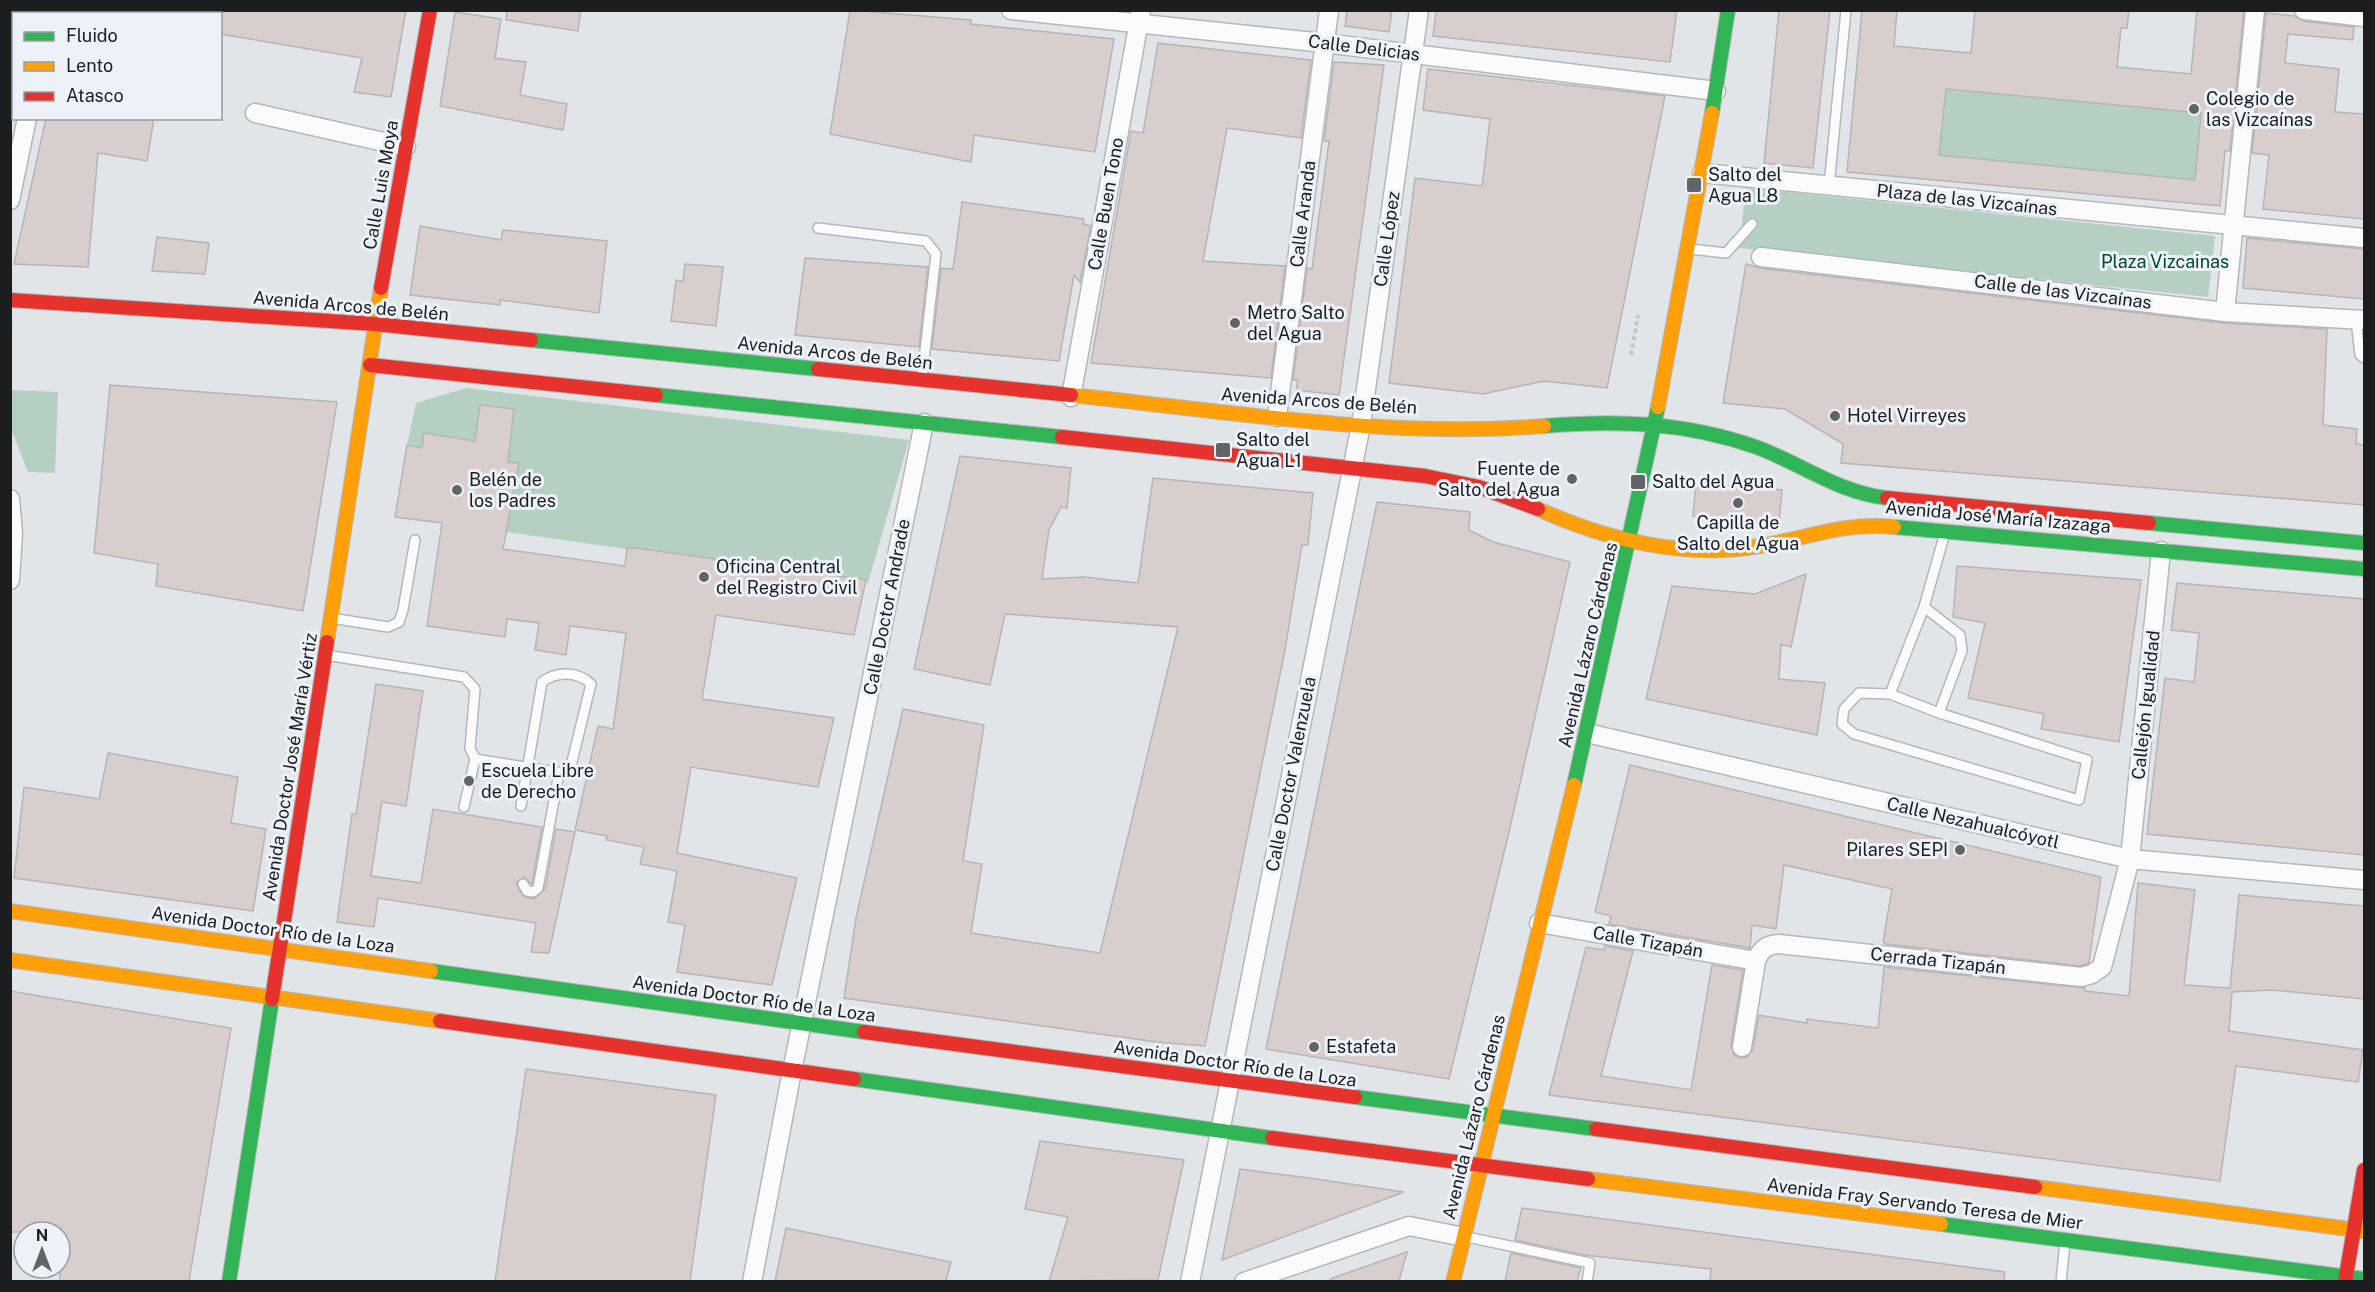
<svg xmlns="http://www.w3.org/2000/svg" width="2375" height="1292" font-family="'Public Sans',sans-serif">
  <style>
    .green { fill: #b5d0c2 }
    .building { fill: #d8cece; stroke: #b5b5b6; stroke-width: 1.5; fill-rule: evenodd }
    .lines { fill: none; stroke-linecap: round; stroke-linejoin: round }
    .lane-casing { stroke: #b4b7b9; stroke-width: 12 }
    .street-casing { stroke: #b4b7b9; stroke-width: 21 }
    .fast-casing { stroke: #b4b7b9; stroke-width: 16 }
    .slow-casing { stroke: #b4b7b9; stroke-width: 16 }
    .jam-casing { stroke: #b4b7b9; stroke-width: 16 }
    .path { stroke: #c4c5c6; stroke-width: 4; stroke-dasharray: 4.5 3; stroke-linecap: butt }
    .lane { stroke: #fbfbfb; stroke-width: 9 }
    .street { stroke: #fbfbfb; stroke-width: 18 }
    .fast { stroke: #30b455; stroke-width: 14 }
    .slow { stroke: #ff9f0a; stroke-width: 14 }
    .jam { stroke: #e5322d; stroke-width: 14 }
    .poi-dot { fill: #616365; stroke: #ecf2f8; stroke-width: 2 }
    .labels { text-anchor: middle; stroke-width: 6; stroke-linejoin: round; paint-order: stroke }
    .street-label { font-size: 18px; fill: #1b1d1f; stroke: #ecf2f8 }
    .poi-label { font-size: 18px; fill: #1b1d1f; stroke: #ecf2f8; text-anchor: start }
    .park-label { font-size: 18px; fill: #01482c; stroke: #ecf2f8 }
  </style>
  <rect width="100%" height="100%" fill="#e2e5e7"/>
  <path class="green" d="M1946,89l255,24 -6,67 -256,-25z
    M1746,188l469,48 -7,61 -469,-49z
    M466,388l443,52 -41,143 -362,-51 13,-68 -11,-2 6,-53 -33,-4 -8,51 -49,-22 -2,14 -15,-3 9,-42z
    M11,390l47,2 -3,81 -27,-1 -17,-43z"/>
  <path class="building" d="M220,10h186l-15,87 -37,-5 8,-34 -142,-24z
    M507,10h74l-3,21 -72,-11z
    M850,10l121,10v4l143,15 -19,113 -121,-17 -3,27 -141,-28z
    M1347,10h45l-3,22 -44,-6z
    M1436,10h241l-7,52 -237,-26z
    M1779,10h51l-17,158 -49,-5z
    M1862,10h35l-3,36 77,7 4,-43h154l-2,18h-6l-4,39 74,7 6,-64 47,1 -14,140h-5l-5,55 -373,-34zM1946,89l255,24 -6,67 -256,-25z
    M455,12l46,7 -6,39 31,4 -6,33 47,9 -4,26 -123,-24z
    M2266,13l29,3 8,5 51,6 -1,13 -65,-6 -3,29 54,6 -4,43 29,2v105l-101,-10 6,-54 -17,-2z
    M1158,43l153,17 -10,78 -74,-10 -24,133 82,5 -14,112 -180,-15 40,-232 12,2z
    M1334,62l50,3 -45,330 -43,-5 2,-10h-5l14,-112 5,1 17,-128h-5z
    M1428,69l237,27 -58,292 -63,-7 -61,13 -94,-11 26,-205 67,8 8,-67 -67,-9z
    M46,118h108l-7,43 -49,-8 -10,114 -74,-3z
    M962,202l122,17 -1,5 8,2 -11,56 -6,-7 -15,86 -127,-12 9,-81 12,1z
    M420,226l81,14 2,-10 104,11 -8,72 -99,-13v5l-90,-10z
    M157,237l52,6 -4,31 -53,-3z
    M2247,238l117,11v50l-121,-11z
    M805,258l123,9 -9,80 -124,-12z
    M685,264l38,3 -7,59 -45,-5 5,-41 7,1z
    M1746,264l14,4 464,55 103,6 -4,96 34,4 -1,15 8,1v60l-523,-42 2,-19 -58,-35 -62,-6z
    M110,385l227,17 -34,209 -147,-25 2,-22 -64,-11z
    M480,405l34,4 -6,53 11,1 -16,86 122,17 2,-18h9l230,32 -12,55 -138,-20 -14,84 132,19 -16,69 -127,-20 -14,86 120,25 -25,107 -95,-13 8,-47 -17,-3 9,-51 -37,-7 4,-17 -38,-7 1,-4 -32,-6 23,-104 15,3 13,-96 -56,-7 -4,29 -31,-5 4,-27 -32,-4 -2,18 -78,-11 15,-103 -47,-6 12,-72 15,3 2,-15 51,8z
    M960,456l111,12 -4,40 -6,-1 -12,23 -7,49 42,-2 54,6 15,-105 160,15 -5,52h-6l-17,105 -80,396 -49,-4 -312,-44 12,-80 47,-209 81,16 -21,136 19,3 -11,69 129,20 78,-326 -173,-13 -15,71 -76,-16z
    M1696,483l86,7 -3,34 -86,-8z
    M1377,502l93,10 -1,18 24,12 77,20 -61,270 -60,247 -183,-30z
    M1957,566l184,14 -22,162 -78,-13 3,-15 -76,-16 17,-75 -32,-6z
    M1806,574l-15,73 -10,-3 -2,35 46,4 -8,52 -171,-36 26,-113 83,8z
    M2177,583l187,16v256l-217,-21 18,-156 29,4 5,-49 -28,-3z
    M376,684l47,7 -17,115 -24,-4 -11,74 50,7 12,-74 109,18 -10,57 -8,-7 -8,6 7,13 11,3 11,-10 11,-60 19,3 -26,121 -18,-1 5,-29 -158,-25 -4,29 -37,-5 15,-108h4z
    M108,753l130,24 -7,46 35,6 -13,82 -239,-33 10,-91 75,12z
    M1630,765l471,112 -12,86 -9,3 -194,-22 -3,-2 9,-53 -108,-24 -8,64 -24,-4 -2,23 -141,-24 2,-8 -16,-4z
    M2138,883l57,7 -11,95 46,3 9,-93 125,11v93l-92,-9 -40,2 -3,39 134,19 -5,32 -122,-16 -16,115 -671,-86 37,-148 18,3 1,-4 28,5 -32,125 90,14 21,-125 31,5 -12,75 3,10 7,3 6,-1 6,-8 6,-34 48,8v-4l71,9 6,-61 201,21v3l44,5z
    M10,991l221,37 -42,253h-129v-49h-50z
    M526,1069l190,26 -26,186h-195z
    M1040,1141l144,19 -26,120 -109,1 19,-64 -43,-8z
    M1240,1169l69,9 95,14 -182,68z
    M1522,1208l483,64 -1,9h-294l1,-12 -127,-14 -69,-15z
    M786,1228l165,34 -5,19h-171z
    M1407,1252l-8,29h-69v-2z
    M1511,1253l70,15 -4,13h-72z"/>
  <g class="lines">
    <defs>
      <path id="lane" d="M1829,186l17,-176
        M818,228l108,13 10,13 -14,123
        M1690,249l36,4 26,-29
        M2356,320l4,35 4,3
        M1924,607l36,28 2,16 -23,62 148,47 -8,40 -225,-66 -12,-10 2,-15 15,-16 31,1 34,-87 21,-74
        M331,618l57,9 11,-5 4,-12 12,-70
        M326,655l138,22 11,12 -5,59 5,11 94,15 22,-90c-14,-13 -34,-13 -49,-2l-21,124
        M1890,694l49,19
        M464,807l11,-48
        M523,884l4,7 6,1 5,-4 21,-115
        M1467,1237l123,26 -3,19
        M2061,1282l4,-40"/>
      <path id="street" d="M1011,10l313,33 392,48
        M2304,10l60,7
        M48,14v-4
        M255,113l151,34
        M1702,173l662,65
        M10,200l17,-82
        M1761,257l464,55 139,8
        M2225,312l30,-302
        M1071,397l70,-387
        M1277,417l52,-407
        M10,499l3,34 -3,47
        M1587,733l543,126 234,21
        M1539,923l217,38
        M1742,1047l14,-86c5,-12 10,-16 23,-17l302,33 11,-3 10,-7 28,-108 31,-308
        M752,1282l40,-211 132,-648
        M1190,1282l171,-857 58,-415
        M1244,1282l165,-56 55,11"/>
      <path id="fast" d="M1712,113l16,-103
        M531,340l287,29
        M656,395l406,42
        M1544,426c73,-6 141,-4 212,21 44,16 83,46 131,51
        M2149,523l215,20
        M1894,527l470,42
        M1574,785l84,-378
        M431,971l433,61
        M854,1079l418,59
        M1355,1097l241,32
        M1941,1224l423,55
        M229,1282l43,-283"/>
      <path id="slow" d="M1071,395c154,16 319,44 473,31
        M1658,407l54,-294
        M1538,509c68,31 147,50 222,37 48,-8 84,-24 134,-19
        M327,642l54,-354
        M10,911l421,60
        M10,960l430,61
        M1588,1179l353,45
        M2035,1187l329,44
        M1453,1282l121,-497"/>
      <path id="jam" d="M381,288l49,-278
        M10,300l365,24 156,16
        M370,365l286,30
        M818,369l253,26
        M1062,437l363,39 54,11 59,22
        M1887,498l262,25
        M272,999l55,-357
        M440,1021l414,58
        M864,1032l491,65
        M1596,1129l439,58
        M1272,1138l316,41
        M2345,1282l19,-112"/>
    </defs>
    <use href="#lane" class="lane-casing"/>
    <use href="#street" class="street-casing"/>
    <use href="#fast" class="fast-casing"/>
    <use href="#slow" class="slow-casing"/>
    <use href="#jam" class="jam-casing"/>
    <path class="path" d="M10,336l1,-14
      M1631,355l7,-40"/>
    <use href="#lane" class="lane"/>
    <use href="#street" class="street"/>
    <use href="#fast" class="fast"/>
    <use href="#slow" class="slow"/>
    <use href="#jam" class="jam"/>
  </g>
  <g class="poi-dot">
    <circle cx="2194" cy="109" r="6"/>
    <rect x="1686" y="177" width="16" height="16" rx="3"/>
    <circle cx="1235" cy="323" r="6"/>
    <circle cx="1835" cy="416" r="6"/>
    <rect x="1215" y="442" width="16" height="16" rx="3"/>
    <circle cx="1572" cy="479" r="6"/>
    <rect x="1630" y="474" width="16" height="16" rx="3"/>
    <circle cx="457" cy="490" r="6"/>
    <circle cx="1738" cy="503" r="6"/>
    <circle cx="704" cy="577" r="6"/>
    <circle cx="469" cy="781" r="6"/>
    <circle cx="1960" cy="850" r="6"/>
    <circle cx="1314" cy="1047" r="6"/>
  </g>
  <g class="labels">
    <g class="street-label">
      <text transform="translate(1364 48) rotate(7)" y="6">Calle Delicias</text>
      <text transform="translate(381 185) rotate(-80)" y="6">Calle Luis Moya</text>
      <text transform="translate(1967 200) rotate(6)" y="6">Plaza de las Vizcaínas</text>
      <text transform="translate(1106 204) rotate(-80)" y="6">Calle Buen Tono</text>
      <text transform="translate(1303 214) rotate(-83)" y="6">Calle Aranda</text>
      <text transform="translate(1387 239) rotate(-82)" y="6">Calle López</text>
      <text transform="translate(2063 292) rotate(7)" y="6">Calle de las Vizcaínas</text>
      <text transform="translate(351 306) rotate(5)" y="6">Avenida Arcos de Belén</text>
      <text transform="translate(835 353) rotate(6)" y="6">Avenida Arcos de Belén</text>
      <text transform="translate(1319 401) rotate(4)" y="6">Avenida Arcos de Belén</text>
      <text transform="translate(1998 517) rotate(5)" y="6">Avenida José María Izazaga</text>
      <text transform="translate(887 607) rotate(-79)" y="6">Calle Doctor Andrade</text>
      <text transform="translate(1588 645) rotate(-77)" y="6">Avenida Lázaro Cárdenas</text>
      <text transform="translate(2146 705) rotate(-84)" y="6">Callejón Igualidad</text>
      <text transform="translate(290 767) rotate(-81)" y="6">Avenida Doctor José María Vértiz</text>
      <text transform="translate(1291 774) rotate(-79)" y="6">Calle Doctor Valenzuela</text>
      <text transform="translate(1973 823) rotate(13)" y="6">Calle Nezahualcóyotl</text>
      <text transform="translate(273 930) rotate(8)" y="6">Avenida Doctor Río de la Loza</text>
      <text transform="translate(1648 942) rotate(10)" y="6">Calle Tizapán</text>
      <text transform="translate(1938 961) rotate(6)" y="6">Cerrada Tizapán</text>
      <text transform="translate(754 999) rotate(8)" y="6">Avenida Doctor Río de la Loza</text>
      <text transform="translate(1235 1064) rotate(8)" y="6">Avenida Doctor Río de la Loza</text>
      <text transform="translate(1474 1117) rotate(-76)" y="6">Avenida Lázaro Cárdenas</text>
      <text transform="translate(1925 1204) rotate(7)" y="6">Avenida Fray Servando Teresa de Mier</text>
    </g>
    <g class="poi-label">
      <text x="2206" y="105">Colegio de<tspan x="2206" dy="21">las Vizcaínas</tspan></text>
      <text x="1708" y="181">Salto del<tspan x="1708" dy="21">Agua L8</tspan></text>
      <text x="1247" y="319">Metro Salto<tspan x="1247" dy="21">del Agua</tspan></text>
      <text x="1847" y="422">Hotel Virreyes</text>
      <text x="1236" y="446">Salto del<tspan x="1236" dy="21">Agua L1</tspan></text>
      <text x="1560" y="475" text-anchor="end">Fuente de<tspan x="1560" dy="21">Salto del Agua</tspan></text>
      <text x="469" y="486">Belén de<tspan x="469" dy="21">los Padres</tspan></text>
      <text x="1652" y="488">Salto del Agua</text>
      <text x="1738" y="529" text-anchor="middle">Capilla de<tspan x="1738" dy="21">Salto del Agua</tspan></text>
      <text x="716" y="573">Oficina Central<tspan x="716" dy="21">del Registro Civil</tspan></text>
      <text x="481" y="777">Escuela Libre<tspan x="481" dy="21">de Derecho</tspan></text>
      <text x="1948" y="856" text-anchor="end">Pilares SEPI</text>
      <text x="1326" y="1053">Estafeta</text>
    </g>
    <g class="park-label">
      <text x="2165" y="268">Plaza Vizcainas</text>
    </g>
  </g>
  <rect width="2375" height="1292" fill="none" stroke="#1b1d1f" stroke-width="24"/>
  <rect x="12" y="12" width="210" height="108" fill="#ecf2f8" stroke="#989da1" stroke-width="1.5"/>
  <rect x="24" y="32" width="30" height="9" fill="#30b455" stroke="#989da1" stroke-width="1.5"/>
  <text x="66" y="42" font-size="18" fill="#1b1d1f">Fluido</text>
  <rect x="24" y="62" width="30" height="9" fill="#ff9f0a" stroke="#989da1" stroke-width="1.5"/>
  <text x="66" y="72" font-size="18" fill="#1b1d1f">Lento</text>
  <rect x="24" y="92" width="30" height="9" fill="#e5322d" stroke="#989da1" stroke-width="1.5"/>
  <text x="66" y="102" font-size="18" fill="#1b1d1f">Atasco</text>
  <g transform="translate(42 1250)"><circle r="28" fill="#ecf2f8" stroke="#989da1" stroke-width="1.5"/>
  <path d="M0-4.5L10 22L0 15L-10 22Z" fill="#616365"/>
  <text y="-9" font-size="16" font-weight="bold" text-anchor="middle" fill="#1b1d1f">N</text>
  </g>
</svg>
